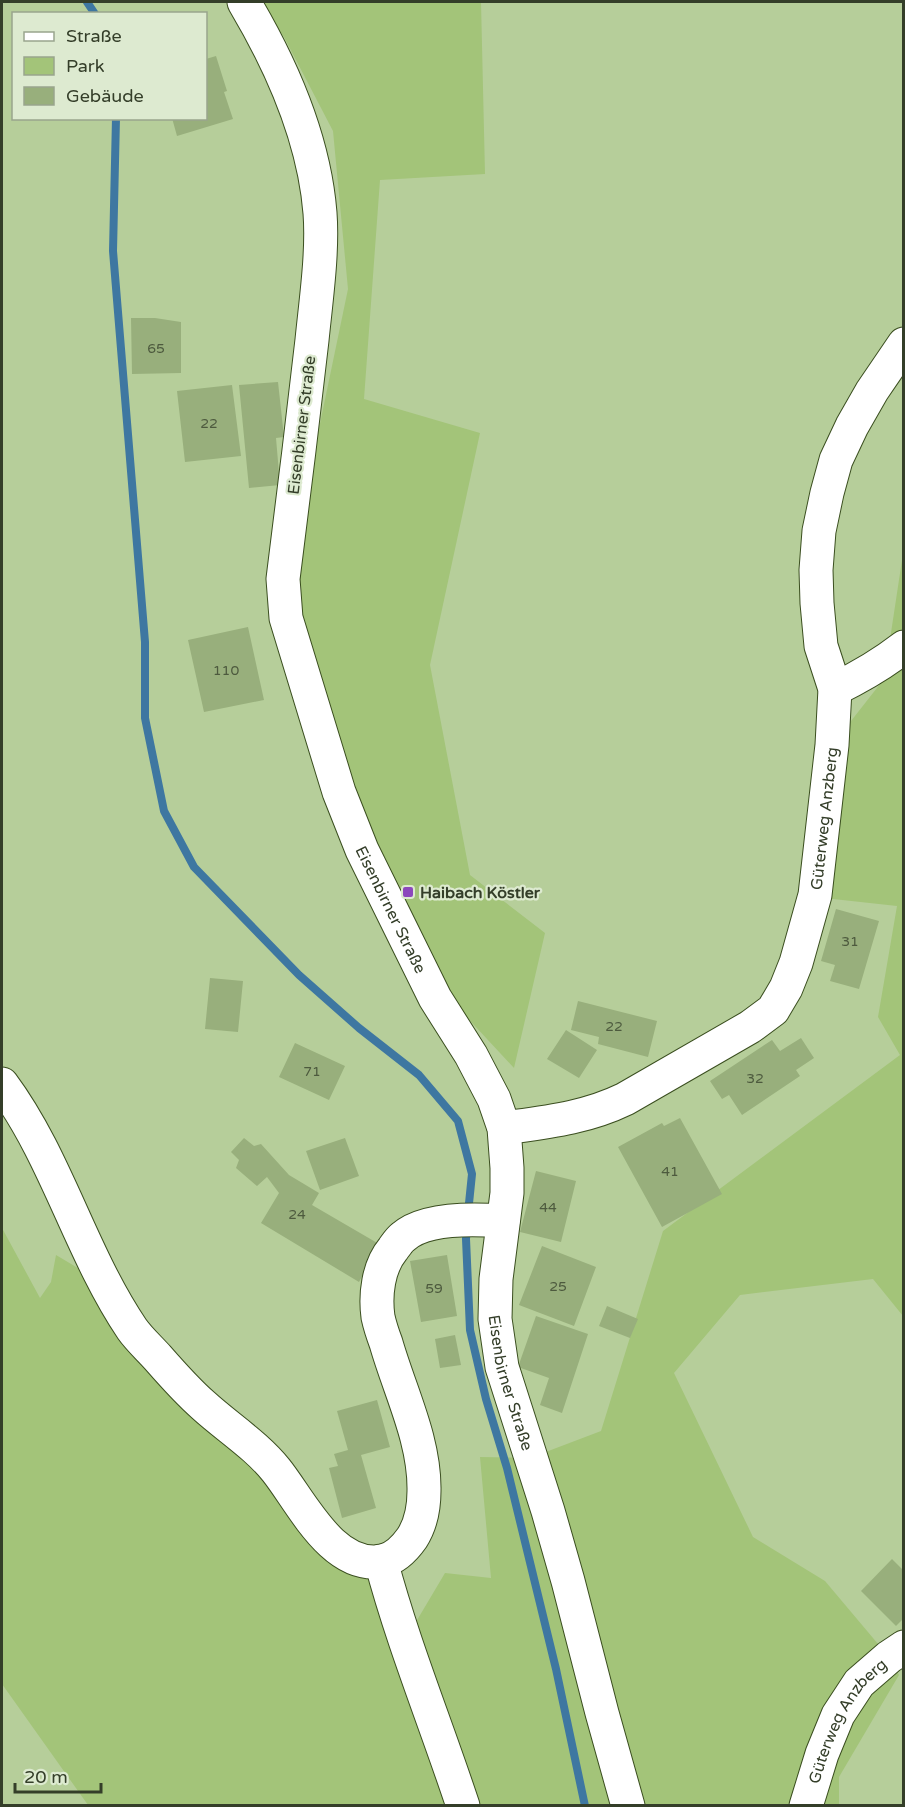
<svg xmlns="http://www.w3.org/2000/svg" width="905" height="1807" font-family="'Varela Round',sans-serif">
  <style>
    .green { fill: #a3c479 }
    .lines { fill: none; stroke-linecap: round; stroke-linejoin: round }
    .stream { stroke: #3e77a1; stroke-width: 8 }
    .building { fill: #98af7c }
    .minor-casing { stroke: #3a4e1f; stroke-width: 35 }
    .major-casing { stroke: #3a4e1f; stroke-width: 35 }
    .minor { stroke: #fff; stroke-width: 33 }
    .major { stroke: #fff; stroke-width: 33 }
    .poi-dot { fill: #8c48bc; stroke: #ddead0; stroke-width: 2 }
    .labels { text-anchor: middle; stroke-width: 4.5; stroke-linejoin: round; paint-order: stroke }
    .number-label { font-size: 14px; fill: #4d5a3e }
    .street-label { font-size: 16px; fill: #343e29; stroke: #ddead0 }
    .poi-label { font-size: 16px; font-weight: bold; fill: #343e29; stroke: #ddead0; text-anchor: start }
  </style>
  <rect width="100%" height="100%" fill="#b6ce9a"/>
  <path class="green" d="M259,2h222l4,172 -105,6 -16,219 116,34 -50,232 40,210 75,58 -31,135 -66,-71 -65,-124 -46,-129 -40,-132 5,-102 46,-221 -15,-158 -49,-94z
    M902,560l1,756 -30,-37 -133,16 -66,78 79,164 72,44 64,76 10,18 -60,102v28h-751l-86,-121v-456l38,70 11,-16 5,-27 42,25 257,273 55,79 35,-59 46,5 -11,-121 50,1 71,-27 62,-200 237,-176 -22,-38 19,-111 -82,-9 25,-162 44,-56z"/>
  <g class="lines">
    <path class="stream" d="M87,2l8,12
      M116,118l-3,133 32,391v76l19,93 30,56 105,108 60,53 60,47 39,46 14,53 -4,39
      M467,1226l-1,13 4,91 16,69 21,69 49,201 29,137"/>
  </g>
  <path class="building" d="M216,56l11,35 -3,1 9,27 -56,17 -5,-18h34v-59z
    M131,318h24l26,4v51l-49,1z
    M278,382l6,55 -8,1 4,47 -31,3 -10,-103z
    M232,385l9,71 -56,6 -8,-71z
    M248,627l16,73 -60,12 -16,-72z
    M836,909l43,12 -20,68 -29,-8 5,-16 -14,-4z
    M210,978l33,3 -5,51 -33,-3z
    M578,1001l79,20 -9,36 -50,-13 1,-7 -28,-7z
    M566,1030l31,20 -18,28 -32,-19z
    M801,1038l13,20 -18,12 4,6 -58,39 -13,-20 -7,4 -12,-18 62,-41 8,11z
    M295,1043l50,23 -16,34 -50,-23z
    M680,1118l42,76 -60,33 -44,-80 44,-24 2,3z
    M244,1138l10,8 7,-2 28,31 30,18 -7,12 67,39 -20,38 -98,-59 18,-30 -12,-16 -10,9 -21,-18 3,-8 -8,-8z
    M345,1138l14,38 -39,14 -14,-39z
    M536,1171l40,10 -15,61 -41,-10z
    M542,1246l54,21 -22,59 -55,-21z
    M447,1255l10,61 -36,6 -11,-61z
    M607,1306l31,13 -8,19 -31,-12z
    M536,1316l52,18 -26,79 -22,-8 9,-27 -31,-11z
    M455,1335l6,30 -21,3 -5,-29z
    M377,1400l13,47 -29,8 15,53 -34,10 -13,-50 9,-2 -4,-12 14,-4 -11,-39z
    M892,1559l12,12v47l-8,8 -35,-35z"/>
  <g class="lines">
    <defs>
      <g id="minor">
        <path d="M835,689c25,-12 47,-25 69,-42"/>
        <path d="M2,1084c55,74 78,168 130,245 7,10 17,19 26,29 14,16 29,33 45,47 24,22 53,40 73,65 25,31 57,101 107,91 12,-3 22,-13 29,-23 9,-14 12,-31 12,-47 1,-51 -24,-99 -38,-148 -3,-8 -6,-17 -8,-26 -3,-22 0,-50 15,-68 3,-4 6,-9 10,-12 22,-20 73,-18 100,-16"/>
        <path id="s1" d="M504,1128c43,-6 82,-10 121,-29l125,-72 23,-17 13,-22 10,-25 19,-68 17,-150 3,-56 -14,-43 -4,-43 -1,-33 3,-39 8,-38 9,-33 16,-34 20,-35 32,-47"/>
        <path d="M381,1561c22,83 55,163 82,245"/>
        <path id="s2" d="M806,1806l16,-52 16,-39 21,-32 30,-26 15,-10"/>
      </g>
      <g id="major">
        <path id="s3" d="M244,2c38,64 70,136 76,211 3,39 -4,87 -8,127 -9,80 -19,159 -29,239l3,39 53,174 23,58 73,148 36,57 23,44 10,29 3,40v25l-11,86 -1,40 7,48 46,144 20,70 34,132 26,93"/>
      </g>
    </defs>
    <use href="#minor" class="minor-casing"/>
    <use href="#major" class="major-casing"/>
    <use href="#minor" class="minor"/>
    <use href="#major" class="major"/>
  </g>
  <rect class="poi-dot" x="402" y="886" width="12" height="12" rx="3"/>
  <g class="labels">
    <g class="number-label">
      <text x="156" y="353">65</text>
      <text x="209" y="428">22</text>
      <text x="226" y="675">110</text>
      <text x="850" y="946">31</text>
      <text x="614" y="1031">22</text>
      <text x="312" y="1076">71</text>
      <text x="755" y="1083">32</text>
      <text x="670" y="1176">41</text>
      <text x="548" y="1212">44</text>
      <text x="297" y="1219">24</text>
      <text x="558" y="1291">25</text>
      <text x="434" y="1293">59</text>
    </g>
    <g class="street-label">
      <text transform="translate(301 425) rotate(-83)" y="6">Eisenbirner Straße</text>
      <text dy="6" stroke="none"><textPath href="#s1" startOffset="498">Güterweg Anzberg</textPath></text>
      <text dy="6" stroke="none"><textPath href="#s3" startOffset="944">Eisenbirner Straße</textPath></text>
      <text dy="6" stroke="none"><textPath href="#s3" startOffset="1448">Eisenbirner Straße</textPath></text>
      <text dy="6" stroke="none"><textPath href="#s2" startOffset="96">Güterweg Anzberg</textPath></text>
    </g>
    <g class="poi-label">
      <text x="420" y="898">Haibach Köstler</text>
    </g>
  </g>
  <rect width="905" height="1807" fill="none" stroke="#343e29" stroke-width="6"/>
  <rect x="12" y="12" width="195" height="108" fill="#ddead0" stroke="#99a58d" stroke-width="1.5"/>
  <rect x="24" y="32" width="30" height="9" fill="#ffffff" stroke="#99a58d" stroke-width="1.5"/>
  <text x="66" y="42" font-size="18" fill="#343e29">Straße</text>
  <rect x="24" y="57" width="30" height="18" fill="#a3c479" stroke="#99a58d" stroke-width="1.5"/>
  <text x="66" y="72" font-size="18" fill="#343e29">Park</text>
  <rect x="24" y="87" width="30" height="18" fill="#98af7c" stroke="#99a58d" stroke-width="1.5"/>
  <text x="66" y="102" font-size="18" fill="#343e29">Gebäude</text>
  <path d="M15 1783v9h86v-9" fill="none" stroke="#343e29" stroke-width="3"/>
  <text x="24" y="1783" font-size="18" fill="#343e29" stroke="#ddead0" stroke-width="4.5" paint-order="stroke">20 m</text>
</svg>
